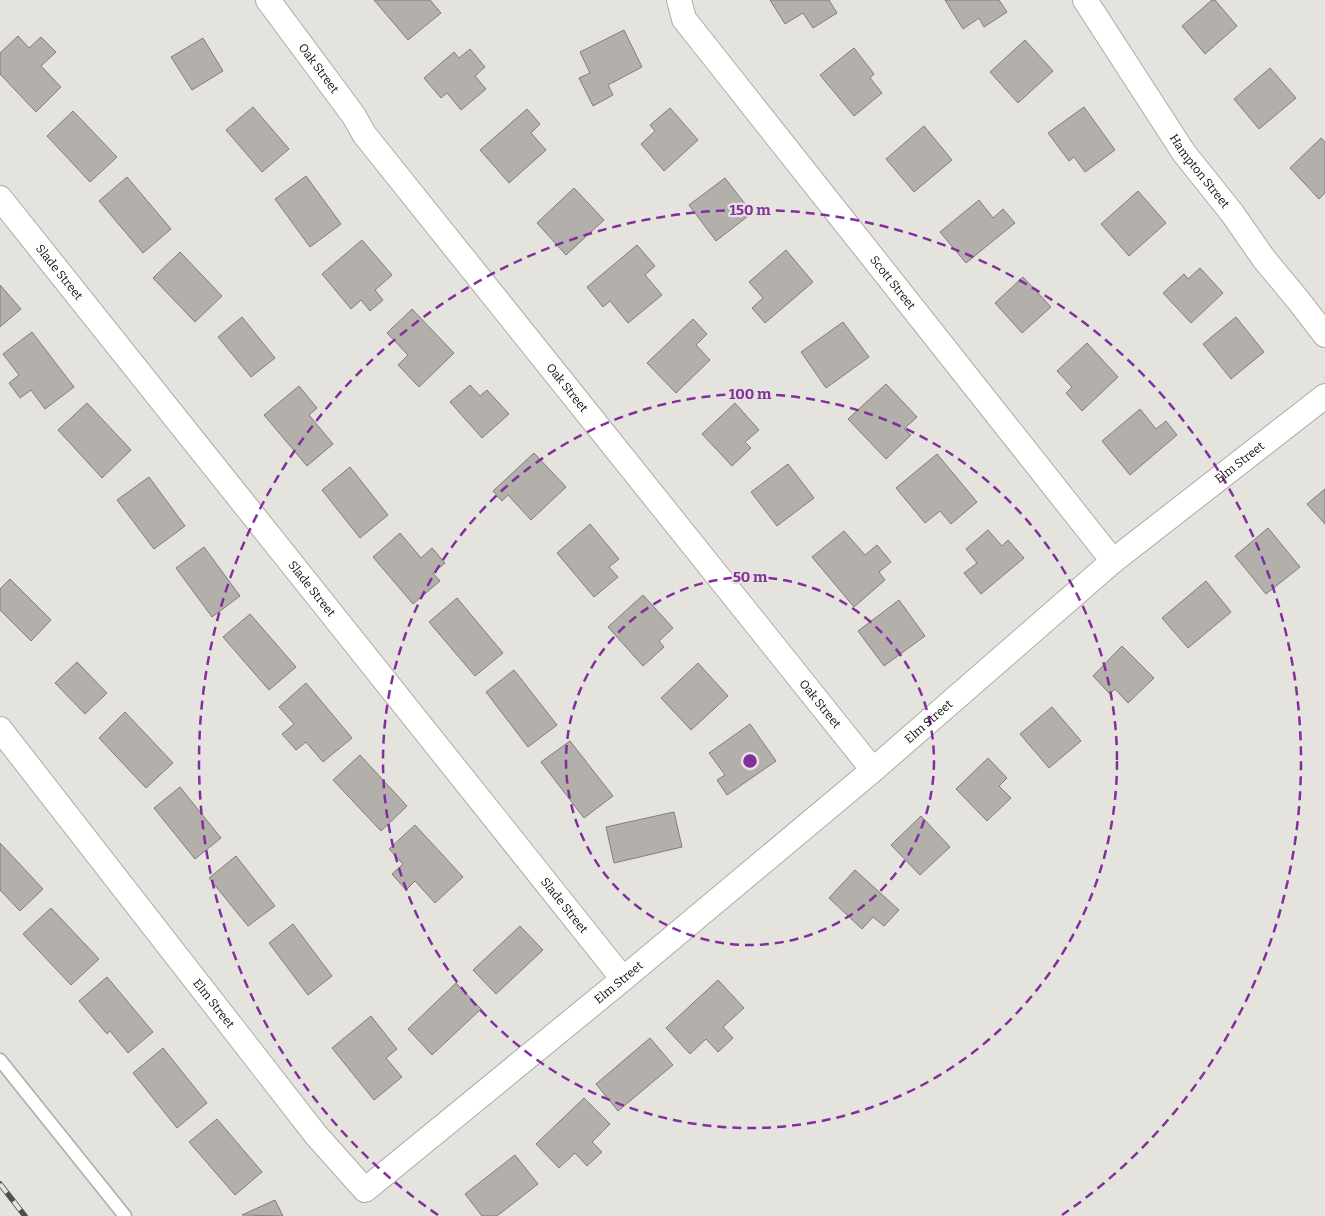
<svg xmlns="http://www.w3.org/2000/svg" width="1325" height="1216" font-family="Bitter,serif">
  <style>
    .building { fill: #b3afaa; stroke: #817d79 }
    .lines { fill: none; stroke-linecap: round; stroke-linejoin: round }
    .lane-casing { stroke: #adaba6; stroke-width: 15 }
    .street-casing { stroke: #adaba6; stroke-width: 26 }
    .lane { stroke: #fff; stroke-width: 12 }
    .street { stroke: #fff; stroke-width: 24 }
    .rail-casing { stroke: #504f4c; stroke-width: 5.5 }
    .rail { stroke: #e4e3dd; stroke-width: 4; stroke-dasharray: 11; stroke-linecap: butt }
    .ring { fill: none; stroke: #832e9d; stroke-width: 2.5; stroke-dasharray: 9 6 }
    .labels { text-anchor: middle; stroke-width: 4.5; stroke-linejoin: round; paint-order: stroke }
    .street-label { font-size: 12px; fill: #0d0c0a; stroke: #e4e3dd }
    .centre { fill: #832e9d; stroke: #e4e3dd; stroke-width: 2.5 }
    .ring-label { font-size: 15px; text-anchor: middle; font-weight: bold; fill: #832e9d; stroke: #e4e3dd; stroke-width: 4.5; stroke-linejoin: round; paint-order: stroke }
  </style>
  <rect width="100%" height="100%" fill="#e4e3dd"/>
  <path class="building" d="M374,0h56l11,13 -33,27z
    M770,0h59l8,13 -24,15 -10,-15 -18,11z
    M945,0h54l8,12 -23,15 -5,-9 -16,11z
    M1212,0h3l22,26 -32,28 -23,-28z
    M624,30l18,37 -34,18 5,10 -20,11 -14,-28 11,-5 -10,-21z
    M18,36l11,12 12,-11 15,15 -15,14 20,21 -25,25 -36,-38v-21z
    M203,38l20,33 -31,19 -21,-33z
    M1025,40l28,31 -35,32 -28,-31z
    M854,48l20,26 -4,4 12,15 -28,23 -34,-41z
    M470,49l15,18 -10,9 11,13 -25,21 -14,-17 -6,5 -17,-20 30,-26 5,6z
    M1270,68l26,30 -37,31 -25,-30z
    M253,107l36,42 -27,23 -36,-42z
    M1084,107l31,43 -30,22 -11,-15 -5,4 -21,-28z
    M670,108l28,32 -34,31 -23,-27 14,-13 -5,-6z
    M527,109l13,15 -9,9 15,17 -37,33 -29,-33z
    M73,111l44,46 -27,25 -43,-46z
    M924,126l28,34 -38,32 -28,-33z
    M1321,138l4,4v51l-6,6 -29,-31z
    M306,176l35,48 -31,23 -35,-48z
    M127,177l44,52 -28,24 -44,-52z
    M725,178l27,35 -36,28 -27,-36z
    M574,188l30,32 -38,35 -29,-32z
    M1138,191l28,32 -37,33 -28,-32z
    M979,200l14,18 10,-9 12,14 -49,40 -26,-31z
    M362,240l30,35 -17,15 8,10 -13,11 -9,-11 -10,9 -29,-35z
    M637,245l18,21 -10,9 17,20 -34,28 -18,-22 -7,6 -16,-20z
    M786,250l27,32 -48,41 -13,-15 11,-10 -14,-16z
    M180,252l42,44 -27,26 -42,-44z
    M1200,268l23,25 -32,30 -28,-30 21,-19 4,5z
    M1023,277l28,30 -29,26 -27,-30z
    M0,285l21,24 -21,18z
    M412,309l42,44 -35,34 -21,-22 10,-10 -21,-22z
    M242,317l33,41 -24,19 -33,-40z
    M1236,317l28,35 -33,27 -28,-35z
    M693,319l14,15 -11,11 14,15 -34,33 -29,-30z
    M843,322l26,35 -43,31 -25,-36z
    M32,332l42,55 -29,22 -14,-19 -11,8 -11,-15 10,-8 -16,-21z
    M1087,343l31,34 -36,34 -16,-18 6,-6 -15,-16z
    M886,384l31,33 -13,12 7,6 -25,24 -38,-40z
    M470,385l10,11 7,-6 22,24 -27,24 -32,-36z
    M299,386l18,22 -8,7 24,29 -26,22 -43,-51z
    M87,403l44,47 -29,28 -44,-48z
    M735,403l24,27 -14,12 6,6 -19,18 -30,-32z
    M1140,409l16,20 10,-8 11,14 -47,40 -28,-34z
    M534,453l32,34 -35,33 -23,-25 -6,6 -9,-10z
    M937,454l40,48 -26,22 -11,-13 -15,12 -29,-35z
    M788,464l26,34 -37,28 -26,-34z
    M350,467l38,48 -28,23 -38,-48z
    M149,477l36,49 -31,23 -37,-49z
    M1325,489v35l-18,-20z
    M590,524l29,35 -10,8 9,10 -24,20 -37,-44z
    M1268,528l32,39 -34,27 -31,-38z
    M988,530l14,16 6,-6 16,18 -43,36 -17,-21 13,-10 -11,-14z
    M844,531l21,24 12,-10 14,17 -12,10 6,8 -31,27 -42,-50z
    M400,533l21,25 11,-10 13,15 -12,10 7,8 -27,23 -40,-47z
    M204,547l36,49 -28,21 -36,-49z
    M10,579l41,41 -20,21 -31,-31v-21z
    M1206,581l25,31 -43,36 -26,-30z
    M643,595l30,33 -14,13 5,6 -21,19 -35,-39z
    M457,598l46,55 -28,23 -46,-54z
    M899,600l26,36 -41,30 -26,-35z
    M250,614l46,53 -27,23 -46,-53z
    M1122,646l32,32 -26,25 -13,-14 -5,5 -17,-18z
    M77,662l30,31 -22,21 -30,-31z
    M698,663l30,33 -37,34 -30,-32z
    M514,670l43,55 -29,22 -42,-55z
    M306,683l46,55 -29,24 -17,-20 -10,8 -14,-16 12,-10 -15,-17z
    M1052,707l29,34 -32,27 -29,-34z
    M125,712l48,51 -27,25 -47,-50z
    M750,724l26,37 -49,34 -10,-15 8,-5 -16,-22z
    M570,741l43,55 -29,22 -43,-56z
    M360,755l47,51 -26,25 -48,-51z
    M988,758l19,20 -8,8 12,12 -24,23 -31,-32z
    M180,787l41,51 -26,21 -41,-51z
    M674,812l8,35 -68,16 -8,-36z
    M921,816l29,31 -30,28 -29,-30z
    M415,825l48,52 -28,26 -20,-22 -9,9 -14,-16 11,-10 -14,-15z
    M0,843l43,46 -23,22 -20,-21z
    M236,856l39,50 -27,20 -39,-48z
    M855,870l44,40 -15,16 -11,-9 -11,12 -33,-31z
    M51,908l48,51 -28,26 -48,-51z
    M293,924l39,52 -24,19 -39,-52z
    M520,926l23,24 -47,44 -23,-24z
    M107,977l46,55 -25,21 -18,-22 -3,3 -28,-33z
    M718,980l26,28 -21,19 10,11 -15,14 -12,-13 -16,15 -24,-26z
    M456,983l25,26 -49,46 -24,-26z
    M371,1016l26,33 -11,9 16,19 -28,23 -42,-52z
    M650,1038l23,27 -55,46 -22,-27z
    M163,1048l44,55 -30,25 -44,-55z
    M584,1098l26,26 -18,18 10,10 -15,14 -12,-13 -16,15 -23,-24z
    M217,1119l45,53 -27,23 -46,-53z
    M515,1155l23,29 -41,32h-15l-17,-22z
    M275,1200l8,16 -41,-1z"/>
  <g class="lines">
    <defs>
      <path id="lane" d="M0,1060l125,156"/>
      <g id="street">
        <path id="s1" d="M268,0l86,116 10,18 509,636"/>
        <path id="s2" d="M679,0l5,19 429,542"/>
        <path id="s3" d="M1085,0l99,153 48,60 32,46 34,41 27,35"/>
        <path id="s4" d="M0,198l623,781"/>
        <path id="s5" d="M0,729l316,406 49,55 258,-211 250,-209 240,-209 212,-165"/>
      </g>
    </defs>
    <use href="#lane" class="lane-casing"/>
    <use href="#street" class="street-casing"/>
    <use href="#lane" class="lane"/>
    <use href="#street" class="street"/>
    <defs>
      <path id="rail" d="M0,1184l25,32"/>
    </defs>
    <use href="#rail" class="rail-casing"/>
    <use href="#rail" class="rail"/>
  </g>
  <g class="ring">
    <circle cx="750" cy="761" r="184"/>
    <circle cx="750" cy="761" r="367"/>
    <path d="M438 1215A551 551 0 1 1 1062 1215"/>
  </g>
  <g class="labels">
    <g class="street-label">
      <text dy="4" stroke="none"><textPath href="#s1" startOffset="85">Oak Street</textPath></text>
      <text dy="4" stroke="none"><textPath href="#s3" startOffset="206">Hampton Street</textPath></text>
      <text dy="4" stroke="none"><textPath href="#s4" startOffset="95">Slade Street</textPath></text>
      <text dy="4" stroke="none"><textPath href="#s2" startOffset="356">Scott Street</textPath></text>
      <text dy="4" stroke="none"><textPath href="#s1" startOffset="490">Oak Street</textPath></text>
      <text dy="4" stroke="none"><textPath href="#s5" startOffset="1726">Elm Street</textPath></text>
      <text dy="4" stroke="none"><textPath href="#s4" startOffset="500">Slade Street</textPath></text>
      <text dy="4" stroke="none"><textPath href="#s1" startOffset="895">Oak Street</textPath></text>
      <text dy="4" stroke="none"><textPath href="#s5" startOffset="1321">Elm Street</textPath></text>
      <text dy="4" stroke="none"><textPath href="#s4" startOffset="905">Slade Street</textPath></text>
      <text dy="4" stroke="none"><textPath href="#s5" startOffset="916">Elm Street</textPath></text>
      <text dy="4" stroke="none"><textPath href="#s5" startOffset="348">Elm Street</textPath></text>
    </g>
  </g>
  <circle cx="750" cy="761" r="8" class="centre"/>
  <g class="ring-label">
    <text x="750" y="215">150 m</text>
    <text x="750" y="399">100 m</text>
    <text x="750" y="582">50 m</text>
  </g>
</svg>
